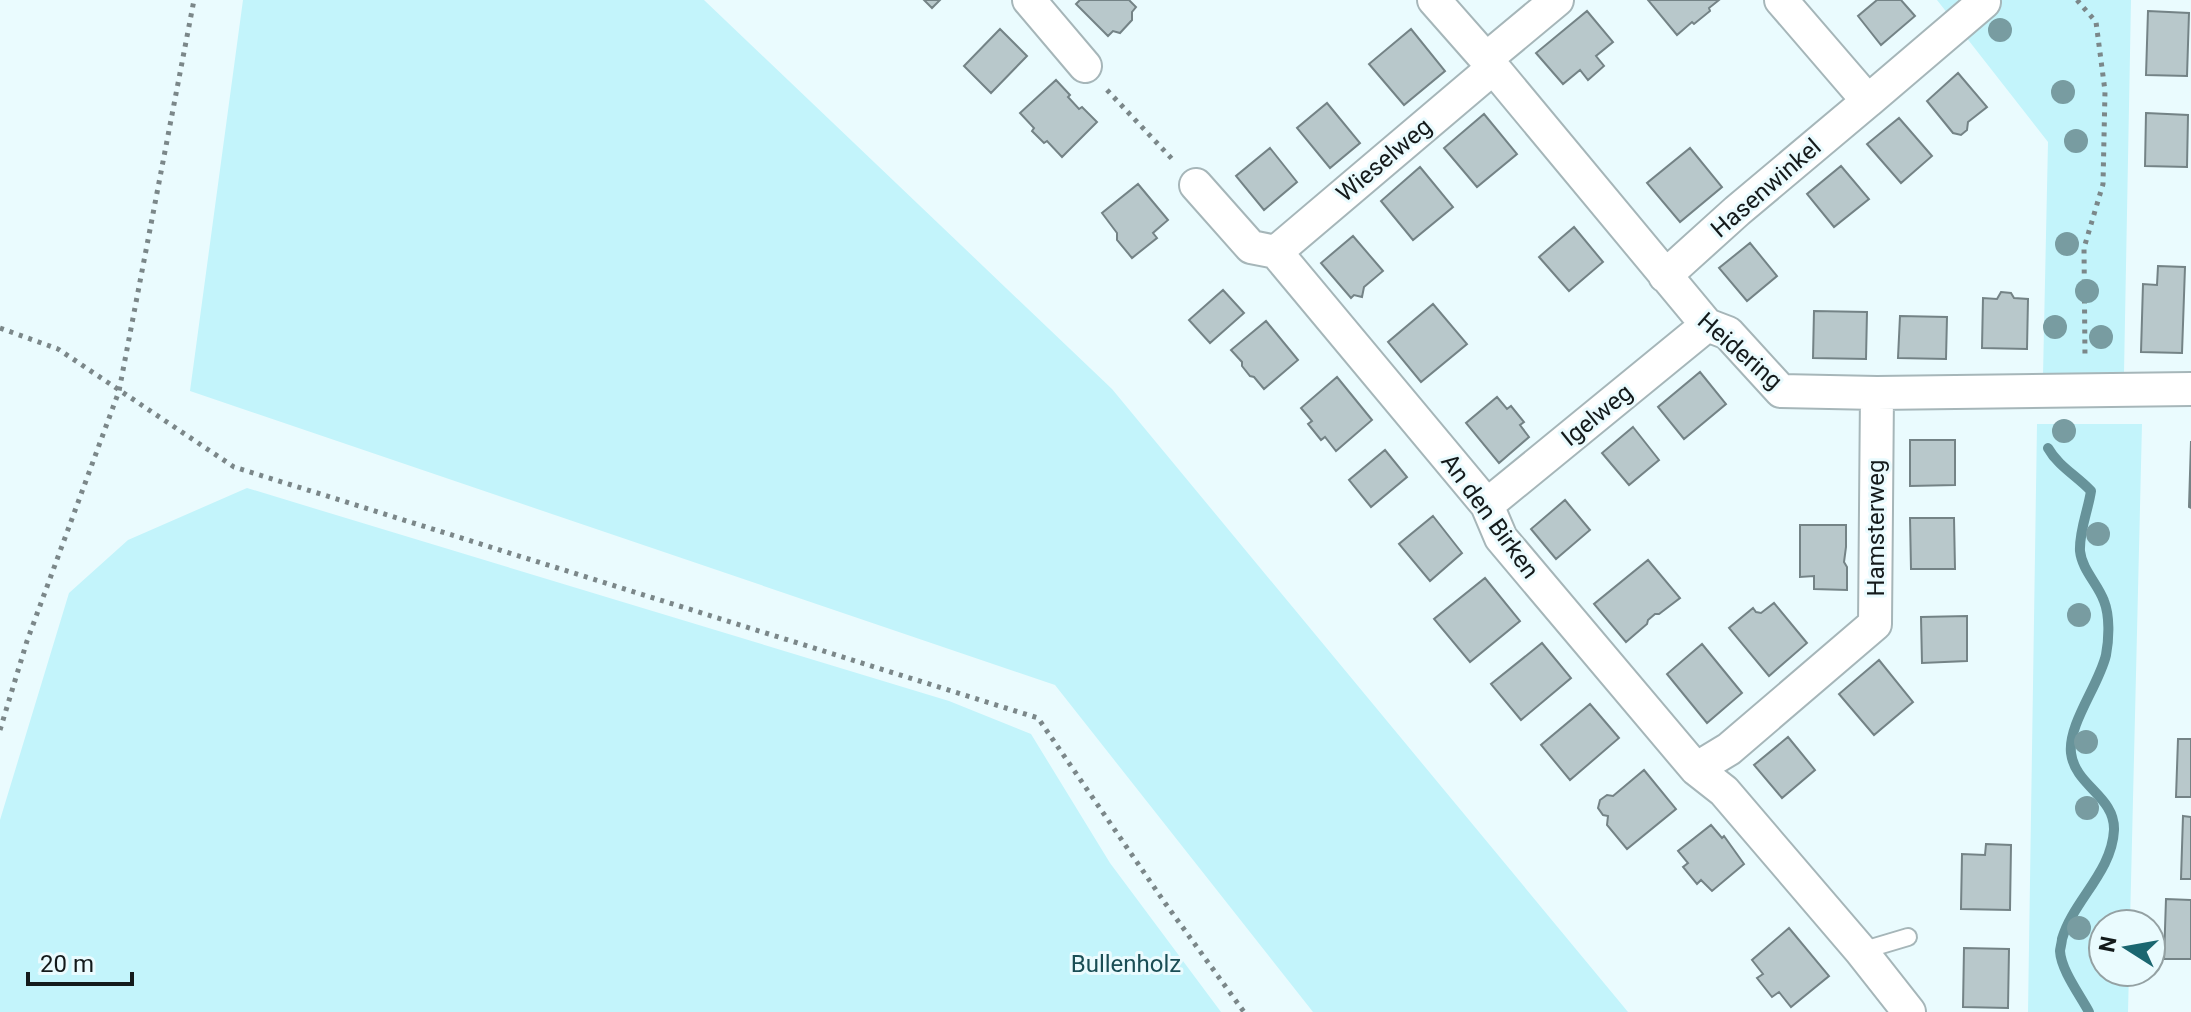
<svg xmlns="http://www.w3.org/2000/svg" width="2191" height="1012" font-family="Roboto,sans-serif">
  <style>
    .green { fill: #c3f4fb }
    .lines { fill: none; stroke-linecap: round; stroke-linejoin: round }
    .stream { stroke: #67939a; stroke-width: 10 }
    .building { fill: #b8c8cb; stroke: #748386; stroke-width: 2 }
    .service-casing { stroke: #a6b6b9; stroke-width: 20 }
    .minor-casing { stroke: #a6b6b9; stroke-width: 36 }
    .path { stroke: #7b8789; stroke-width: 5; stroke-dasharray: 4 6; stroke-linecap: butt }
    .service { stroke: #fff; stroke-width: 16 }
    .minor { stroke: #fff; stroke-width: 32 }
    .tree { fill: #789ca1 }
    .labels { text-anchor: middle; stroke-width: 6; stroke-linejoin: round; paint-order: stroke }
    .street-label { font-size: 24px; fill: #141a1b; stroke: #eafbfe }
    .park-label { font-size: 24px; fill: #1a4e55; stroke: #eafbfe }
  </style>
  <rect width="100%" height="100%" fill="#eafbfe"/>
  <path class="green" d="M243,0h461l408,389 516,623h-315l-258,-327 -865,-294z
    M1937,0h194l-7,373 -81,2 5,-233z
    M2037,424h105l-12,500h-27v48h26l-1,40h-100z
    M247,488l702,213 82,33 79,129 111,149h-1221v-192l69,-227 59,-53z"/>
  <g class="lines">
    <path class="stream" d="M2048,448c10,18 29,28 43,43 -3,20 -12,40 -11,60 2,19 18,33 24,50 6,15 5,38 2,54 -7,30 -38,69 -35,98 4,33 44,43 43,77 -2,42 -41,71 -52,109 0,3 -2,10 -2,12 1,19 20,44 29,61"/>
  </g>
  <path class="building" d="M924,0h16l-8,8z
    M1080,0h49l7,7 -4,5v8l-12,13 -7,-2 -5,5 -32,-32z
    M1648,0h71l-10,8 1,3 -16,13 -2,-2 -15,13z
    M1877,0h24l14,16 -34,29 -23,-29z
    M1587,11l26,31 -17,14 8,10 -16,14 -8,-10 -17,14 -27,-31z
    M2148,11l41,2 -2,63 -41,-1z
    M1000,29l27,27 -36,37 -27,-27z
    M1411,29l34,42 -41,34 -35,-41z
    M1958,73l29,34 -19,15 -1,8 -6,5 -8,-2 -26,-32z
    M1056,80l14,15 -2,2 11,12 3,-2 15,15 -35,35 -15,-16 -3,2 -12,-12 2,-3 -14,-15z
    M1327,103l33,40 -30,25 -33,-40z
    M2146,113l42,2 -1,52 -42,-1z
    M1484,114l33,40 -40,33 -33,-39z
    M1899,118l33,38 -31,27 -34,-39z
    M1270,148l27,34 -33,28 -28,-34z
    M1690,148l32,39 -42,35 -33,-39z
    M1841,166l28,33 -35,28 -27,-33z
    M1420,167l33,40 -40,33 -32,-39z
    M1138,184l30,36 -15,13 4,5 -25,20 -15,-18v-7l-15,-20z
    M1574,227l29,35 -34,29 -30,-34z
    M1353,236l30,35 -19,16 -2,10 -8,-2 -3,3 -30,-35z
    M1750,243l27,33 -30,25 -28,-33z
    M2158,266l27,1 -3,86 -41,-1 2,-68 14,1z
    M1223,290l21,23 -34,30 -21,-23z
    M2001,292l10,1 3,5 14,1 -1,50 -45,-1 1,-50 14,1z
    M1433,304l34,40 -46,38 -33,-40z
    M1814,311l53,1 -1,47 -53,-1z
    M1900,316l47,1 -1,42 -48,-1z
    M1266,321l32,39 -34,29 -10,-12 -4,-1 -8,-10v-4l-11,-12z
    M1700,372l26,32 -42,35 -26,-32z
    M1337,377l35,43 -36,31 -11,-14 -4,3 -13,-16 4,-3 -11,-13z
    M1497,397l10,12 4,-3 13,16 -4,3 9,12 -30,26 -33,-40z
    M1633,427l26,33 -30,25 -27,-32z
    M1910,440h45v45l-45,1z
    M2191,441v67l-2,-1z
    M1385,450l22,27 -36,30 -22,-27z
    M1565,500l25,30 -34,29 -25,-30z
    M1433,516l29,37 -32,28 -31,-37z
    M1910,518h44l1,51h-44z
    M1800,525h46v22l-2,15 3,5v23l-33,-1v-13l-14,1z
    M1648,560l32,38 -21,16h-4l-7,6 -1,4 -21,18 -32,-38z
    M1485,578l35,43 -50,41 -36,-43z
    M1774,603l33,40 -38,33 -40,-48 24,-20 3,4 5,1z
    M1967,616v45l-45,2 -1,-46z
    M1542,643l29,35 -50,42 -30,-36z
    M1702,644l40,49 -35,30 -40,-49z
    M1879,660l34,42 -39,33 -35,-41z
    M1590,704l29,34 -49,42 -29,-35z
    M1788,737l27,33 -33,28 -28,-33z
    M2178,739h13v58h-15z
    M1644,770l32,39 -49,40 -20,-24 1,-9 -5,-1 -5,-7 2,-8 7,-5 6,1z
    M2183,816l8,1v62h-10z
    M1711,825l11,13 2,-2 20,28 -32,27 -11,-11 -4,4 -14,-17 5,-4 -10,-12z
    M1986,844l25,1 -1,65 -49,-1 1,-55 23,1z
    M2166,899l25,1v59h-27z
    M1789,928l40,48 -38,31 -12,-15 -7,5 -15,-19 6,-4 -11,-14z
    M1964,948l45,1 -1,59 -45,-1z"/>
  <g class="lines">
    <defs>
      <path id="service" d="M1861,951l47,-14"/>
      <path id="minor" d="M1029,0l56,66
        M1434,0l52,59 221,266 21,8 53,58 96,2 314,-4
        M1486,59l71,-59
        M1868,101l116,-99
        M1196,185l55,62 25,5 211,253 14,33 195,231 28,22 137,160 48,61
        M1276,252l217,-184
        M1665,276l72,-65 131,-110 -87,-101
        M1487,505l220,-180
        M1696,769l33,-20 146,-125 2,-231"/>
    </defs>
    <use href="#service" class="service-casing"/>
    <use href="#minor" class="minor-casing"/>
    <path class="path" d="M2077,0l19,22 9,69 -2,93 -19,64 1,110
      M1107,90l67,71
      M0,328l58,21 176,118 804,251 127,185 79,109
      M0,730l27,-89 92,-250 75,-391"/>
    <use href="#service" class="service"/>
    <use href="#minor" class="minor"/>
  </g>
  <g class="tree">
    <circle cx="2000" cy="30" r="12"/>
    <circle cx="2063" cy="92" r="12"/>
    <circle cx="2076" cy="141" r="12"/>
    <circle cx="2067" cy="244" r="12"/>
    <circle cx="2087" cy="291" r="12"/>
    <circle cx="2055" cy="327" r="12"/>
    <circle cx="2101" cy="337" r="12"/>
    <circle cx="2064" cy="431" r="12"/>
    <circle cx="2098" cy="534" r="12"/>
    <circle cx="2079" cy="615" r="12"/>
    <circle cx="2086" cy="742" r="12"/>
    <circle cx="2087" cy="808" r="12"/>
    <circle cx="2079" cy="928" r="12"/>
  </g>
  <g class="labels">
    <g class="street-label">
      <text transform="translate(1384 160) rotate(-40)" y="8">Wieselweg</text>
      <text transform="translate(1766 188) rotate(-41)" y="8">Hasenwinkel</text>
      <text transform="translate(1740 351) rotate(41)" y="8">Heidering</text>
      <text transform="translate(1597 415) rotate(-39)" y="8">Igelweg</text>
      <text transform="translate(1490 516) rotate(54)" y="8">An den Birken</text>
      <text transform="translate(1876 528) rotate(-90)" y="8">Hamsterweg</text>
    </g>
    <g class="park-label">
      <text x="1126" y="972">Bullenholz</text>
    </g>
  </g>
  <g transform="translate(2127 948) rotate(281)"><circle r="38" fill="#eafbfe" stroke="#94a1a3" stroke-width="2"/>
  <path d="M0-6L14 30L0 20L-14 30Z" fill="#1a6670"/>
  <text y="-12" font-size="22" font-weight="bold" text-anchor="middle" fill="#141a1b">N</text>
  </g>
  <path d="M28 972v12h104v-12" fill="none" stroke="#141a1b" stroke-width="4"/>
  <text x="40" y="972" font-size="24" fill="#141a1b" stroke="#eafbfe" stroke-width="6" paint-order="stroke">20 m</text>
</svg>
